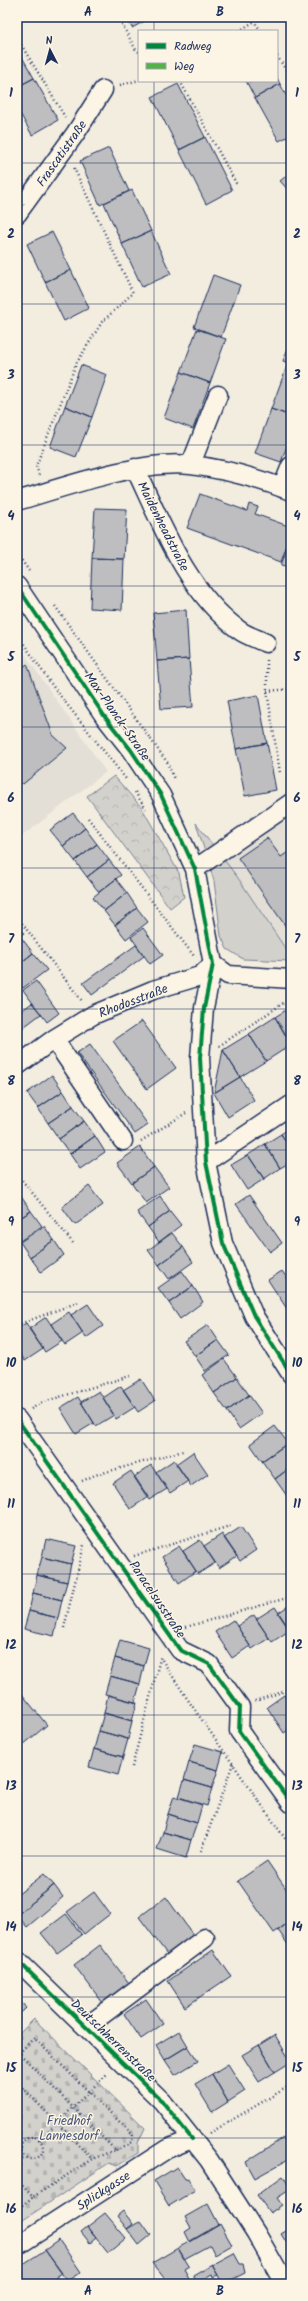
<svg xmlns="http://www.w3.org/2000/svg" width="308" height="2301" font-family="Kalam,sans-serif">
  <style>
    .built { fill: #e3dfd6 }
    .grass { fill: #d3d1cc; stroke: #778095 }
    .forest { fill: url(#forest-crowns); stroke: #778095 }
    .cemetery { fill: url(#cemetery-stones); stroke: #778095 }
    .building { fill: #bebec0; stroke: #1b2f5e }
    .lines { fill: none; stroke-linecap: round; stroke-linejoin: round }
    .minor-casing { stroke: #1b2f5e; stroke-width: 21 }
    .path { stroke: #1b2f5e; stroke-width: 2.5; stroke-dasharray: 1 3; stroke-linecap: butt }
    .minor { stroke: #fcf5e5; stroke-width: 18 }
    .quiet { stroke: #55b248; stroke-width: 3; stroke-dasharray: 6 3; stroke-linecap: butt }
    .cycleway-casing { stroke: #fcf5e5; stroke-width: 6 }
    .cycleway { stroke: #00873e; stroke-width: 4 }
    .grid { fill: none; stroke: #1b2f5e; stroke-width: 1; stroke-opacity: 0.55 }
    .labels { text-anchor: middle; stroke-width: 3; stroke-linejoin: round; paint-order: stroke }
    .street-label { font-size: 13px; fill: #1b2f5e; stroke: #fcf5e5 }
    .park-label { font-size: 13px; fill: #49587a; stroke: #fcf5e5 }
    .neatline { fill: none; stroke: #1b2f5e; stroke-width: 1.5 }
    .grid-label { font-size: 13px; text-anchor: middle; font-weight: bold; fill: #1b2f5e }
  </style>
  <defs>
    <pattern id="forest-crowns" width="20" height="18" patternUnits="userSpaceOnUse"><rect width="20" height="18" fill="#d3d1cc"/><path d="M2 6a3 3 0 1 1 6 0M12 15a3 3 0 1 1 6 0" fill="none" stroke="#b5b4b2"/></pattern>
    <pattern id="cemetery-stones" width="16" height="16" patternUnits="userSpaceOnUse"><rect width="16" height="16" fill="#d3d1cc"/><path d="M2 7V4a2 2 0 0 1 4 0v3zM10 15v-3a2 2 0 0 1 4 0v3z" fill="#b5b4b2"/></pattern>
  </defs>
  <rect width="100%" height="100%" fill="#f3ede0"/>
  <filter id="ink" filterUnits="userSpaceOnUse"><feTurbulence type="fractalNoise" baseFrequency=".025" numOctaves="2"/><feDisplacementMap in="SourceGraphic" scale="8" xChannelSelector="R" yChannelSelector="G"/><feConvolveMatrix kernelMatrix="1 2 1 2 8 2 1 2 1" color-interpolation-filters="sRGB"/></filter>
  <g filter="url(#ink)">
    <path class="built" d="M17,643l89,129 -89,68z
      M291,795v162l-53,-79 -24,-31z"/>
    <path class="grass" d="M196,823l42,55 53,79v4l-48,-2 -16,-10 -6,-13 -7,-55z"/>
    <path class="forest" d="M114,776l28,32 37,65 5,24 -14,11 -83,-112z"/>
    <path class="cemetery" d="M34,2019l111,109 -7,15v10l-21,13 -8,-3 -92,61v-188z"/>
    <path class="building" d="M126,17h26l-20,11z
      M17,48l17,30 -17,9z
      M34,78l24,42 -26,15 -15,-27v-21z
      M277,78l3,6 -25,14 -9,-17h31z
      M178,84l27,53 -26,13 -27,-53z
      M280,84l11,20v31l-12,6 -24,-43z
      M205,137l27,53 -26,14 -27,-54z
      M109,148l20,43 -29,14 -20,-44z
      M291,172v21l-11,-12z
      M132,190l19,41 -29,13 -18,-41z
      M151,231l20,43 -29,13 -20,-43z
      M52,232l19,38 -26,12 -18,-38z
      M71,270l18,38 -25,13 -19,-39z
      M213,275l27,10 -19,52 -27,-10z
      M197,329l29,10 -16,44 -29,-11z
      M291,341v23l-8,-3z
      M288,363l3,1v52l-20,-7z
      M81,365l26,10 -15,42 -27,-11z
      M181,372l29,11 -17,46 -29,-11z
      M65,406l27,11 -16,40 -26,-10z
      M271,409l20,7v19l-10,27 -26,-9z
      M200,494l47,17 2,-7 9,3 -3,7 36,13v6l-10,29 -94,-34z
      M95,508l32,1 -3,50 -32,-1z
      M291,537v31l-10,-3z
      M92,558l32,1 -2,51 -32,-2z
      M186,610l3,49 -32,2 -4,-48z
      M189,659l4,48 -32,2 -4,-48z
      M27,664l26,71 14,13 -44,36 -6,-3v-109z
      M258,695l9,48 -31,6 -9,-48z
      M267,743l9,47 -31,6 -9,-47z
      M73,813l12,15 -22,18 -13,-16z
      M85,828l12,16 -22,17 -12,-15z
      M267,838l14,19 10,-7v84l-53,-76z
      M97,844l12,16 -22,17 -12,-16z
      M109,860l12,15 -22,17 -12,-15z
      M116,879l11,14 -23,18 -11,-14z
      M127,893l10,15 -22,17 -11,-14z
      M137,908l11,14 -22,17 -11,-14z
      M17,924l7,9 -7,5z
      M143,928l20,27 -13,9 -19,-27z
      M20,936l13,17 -16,13v-28z
      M136,945l8,11 -52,39 -9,-12z
      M33,953l14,17 -24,18 -6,-8v-14z
      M36,981l23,32 -12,9 -24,-32z
      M32,1003l9,11 -24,18v-18z
      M291,1007v36l-16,-26z
      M275,1017l16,28 -25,16 -17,-27z
      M142,1021l34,47 -29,21 -34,-48z
      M249,1034l17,27 -26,16 -17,-27z
      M90,1044l58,81 -13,9 -58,-81z
      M223,1050l17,27 -26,16z
      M52,1075l11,16 -25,17 -11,-15z
      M240,1077l14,23 -26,17 -14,-24z
      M63,1091l10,15 -25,17 -10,-15z
      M73,1106l11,15 -25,18 -11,-16z
      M84,1121l11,15 -25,18 -11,-15z
      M291,1127v22l-10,-15z
      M281,1134l10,15v13l-11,6 -15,-24z
      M95,1136l10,16 -25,17 -10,-15z
      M265,1144l15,24 -16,11 -16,-24z
      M140,1147l14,20 -22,16 -15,-20z
      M248,1155l16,24 -17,11 -16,-25z
      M154,1167l15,20 -23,16 -14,-20z
      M89,1186l14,19 -28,20 -13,-18z
      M20,1195l11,16 -14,9v-23z
      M249,1195l33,48 -12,9 -34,-48z
      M160,1196l10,15 -22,16 -11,-15z
      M31,1211l11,15 -25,17v-23z
      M170,1211l11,14 -22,17 -11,-15z
      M44,1226l10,14 -24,17 -10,-15z
      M172,1233l11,14 -24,18 -11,-15z
      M54,1240l10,15 -23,17 -11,-15z
      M183,1247l10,15 -24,17 -10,-14z
      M182,1271l11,15 -24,17 -11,-15z
      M282,1271l9,13v31l-23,-35z
      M193,1286l10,16 -23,17 -11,-16z
      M88,1304l15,22 -17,12 -15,-23z
      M69,1312l14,21 -18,12 -14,-21z
      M46,1317l16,24 -17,11 -16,-23z
      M26,1323l17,26 -18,12 -8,-12v-20z
      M208,1325l10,15 -23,16 -11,-15z
      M218,1340l11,15 -24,16 -10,-15z
      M224,1359l13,18 -23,16 -12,-18z
      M237,1377l12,18 -22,16 -13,-18z
      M141,1379l14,22 -17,11 -15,-22z
      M121,1386l14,21 -19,12 -13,-21z
      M99,1391l15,24 -18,11 -15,-24z
      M249,1395l13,18 -23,16 -12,-18z
      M78,1397l16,26 -18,11 -16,-26z
      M275,1426l13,17 -26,18 -12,-17z
      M288,1443l3,5v19l-16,12 -13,-18z
      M193,1452l15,22 -17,12 -15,-22z
      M174,1460l14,21 -18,12 -14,-21z
      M151,1465l16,24 -18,11 -15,-23z
      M291,1467v27l-4,2 -12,-17z
      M131,1471l17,26 -18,12 -17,-26z
      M241,1527l15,23 -16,11 -16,-23z
      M222,1534l15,22 -18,12 -15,-22z
      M46,1539l30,7 -5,18 -29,-7z
      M200,1540l15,23 -17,11 -15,-23z
      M179,1546l17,25 -17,12 -17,-26z
      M42,1557l29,7 -4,18 -30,-7z
      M37,1575l30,7 -5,18 -29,-7z
      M33,1593l29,7 -4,18 -29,-7z
      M291,1604v28l-13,-19z
      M275,1607l15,23 -18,12 -16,-23z
      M29,1611l29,7 -4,18 -30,-7z
      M254,1615l15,23 -17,11 -15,-23z
      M233,1620l17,26 -18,12 -17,-26z
      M120,1640l29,8 -5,18 -29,-8z
      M115,1658l29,8 -4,18 -30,-8z
      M110,1676l30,8 -5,18 -30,-8z
      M17,1688l30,37 -30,25z
      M108,1695l29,8 -5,18 -28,-8z
      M284,1695l7,10v23l-7,5 -17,-26z
      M104,1713l28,8 -4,18 -29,-8z
      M99,1731l29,8 -5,18 -29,-8z
      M195,1744l28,8 -5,18 -29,-8z
      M94,1749l29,8 -5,18 -29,-8z
      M189,1762l29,8 -6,18 -28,-8z
      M184,1780l28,8 -5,18 -28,-9z
      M174,1796l28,9 -5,18 -29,-9z
      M168,1814l29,9 -6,17 -28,-8z
      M163,1832l28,8 -5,18 -29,-9z
      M267,1861l24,35v25l-17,12 -36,-52z
      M44,1874l10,11 -37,30v-20z
      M54,1885l9,12 -36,30 -10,-12z
      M94,1892l16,22 -26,20 -17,-22z
      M166,1897l30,42 -26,19 -31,-41z
      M66,1914l16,21 -25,18 -16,-20z
      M291,1921v28l-13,-19z
      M100,1945l32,42 -26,20 -32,-42z
      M213,1950l18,26 -46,31 -17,-26z
      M19,1999l7,9 -8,8 2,3 -3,3z
      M146,1999l17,25 -22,15 -17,-25z
      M179,2031l9,15 -23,14 -9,-15z
      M275,2035l16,27 -16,10 -16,-27z
      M259,2045l16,27 -16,10 -17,-27z
      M188,2046l10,15 -23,14 -10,-15z
      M228,2064l17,27 -17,11 -16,-28z
      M212,2074l16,28 -16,10 -17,-28z
      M283,2138l8,13v7l-36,20 -9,-16z
      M177,2167l8,12 3,-1 7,12 -26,16 -15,-25z
      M283,2176l8,13 -14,9 5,7 -12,8 -13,-18z
      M208,2204l11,21 -29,17 -5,-10 6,-4 -6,-11z
      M123,2211l10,13 -6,5 -10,-13z
      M105,2213l21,25 -18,15 -21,-26z
      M141,2221l10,14 -12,10 -12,-16z
      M220,2224l12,21 -17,10 -5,-10 -26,14 -6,-11z
      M87,2227l9,11 -6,5 -9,-11z
      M291,2228v22l-10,-16z
      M59,2240l22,32 -14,9 -22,-31z
      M178,2248l11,18 -5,3 5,9 -10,6h-10l-17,-21z
      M45,2250l17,23 -16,11h-29v-16z
      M234,2253l6,11h3l2,9 -22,11 -11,-19z
      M212,2265l6,10 -5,2 -1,-3 -15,8 -4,-6z"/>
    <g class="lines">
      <defs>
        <path id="minor" d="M17,214l58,-80 28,-44
          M191,464l27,-69
          M135,468c27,57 52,124 104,162 8,6 19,9 27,13
          M282,488l9,-22
          M17,501c47,-14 127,-42 174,-36 34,4 69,14 100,26
          M17,586l88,131 26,33 30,45 34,74 18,95 -9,44 -4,50 6,104 17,81 31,73 37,58
          M195,869l96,-66
          M213,964l15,11 63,4
          M54,1039l69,102
          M17,1066l37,-27 39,-24 60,-25 47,-14 13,-12
          M206,1162l85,-57
          M17,1419l163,231 29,14 31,43 -1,24 52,72
          M17,1960l145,141 47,59 47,73 29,51
          M86,2027l119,-89
          M17,2246l150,-97 25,-10"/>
      </defs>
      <use href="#minor" class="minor-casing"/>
      <path class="path" d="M118,17l18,33 3,2
        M251,17l10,14
        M239,31l16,-10
        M17,38l48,79
        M277,56l14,22
        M180,81l57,104
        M120,85l19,-5
        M39,475l-3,-9 40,-102 26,-42 31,-29 -60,-127
        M17,554l12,17
        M55,606l112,156 7,17
        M17,634l37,54 72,91
        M267,660v31l13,82
        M267,691l24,-2
        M135,792l11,17
        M88,818l106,138
        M17,917l65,84
        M219,1046l72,-48
        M141,1141l45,-28
        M17,1174l56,69
        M17,1325l62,-23
        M31,1409l12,-7 87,-26
        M82,1481l13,-6 88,-24
        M134,1556l99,-31
        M186,1627l101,-29
        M64,1628l20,-83
        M162,1660l28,43 101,144
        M255,1701l36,-12
        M132,1767l29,-112
        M201,1851l33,-90
        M19,2053l15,-15 99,97 -1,7 -17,8
        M17,2054l2,-1 96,97 -23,9
        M17,2082l75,77 -59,38
        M210,2133l81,-48
        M21 2148a11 11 0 1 1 22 0a11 11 0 1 1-22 0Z
        M40,2140l68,-67
        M17,2165l7,-8
        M17,2180l16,17 -16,12"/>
      <use href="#minor" class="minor"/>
      <path class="quiet" d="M17,198l7,7
        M104,2284l1,-1"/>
      <defs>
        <path id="cycleway" d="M17,586l88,131 26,33 30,45 34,74 18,95 -9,44 -4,50 6,104 17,81 31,73 37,58
          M17,1419l163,231 29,14 31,43 -1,24 52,72
          M17,1960l145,141 30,38"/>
      </defs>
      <use href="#cycleway" class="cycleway-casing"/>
      <use href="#cycleway" class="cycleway"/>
    </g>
  </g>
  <path class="grid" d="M154,17v14M154,81v2203M17,163h274M17,304h274M17,445h274M17,586h274M17,727h274M17,868h274M17,1009h274M17,1150h274M17,1292h274M17,1433h274M17,1574h274M17,1715h274M17,1856h274M17,1997h274M17,2138h274"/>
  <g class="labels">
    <g class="street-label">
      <text transform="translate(61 153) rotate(-55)" y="5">Frascatistraße</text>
      <text transform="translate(164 526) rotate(63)" y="5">Maidenheadstraße</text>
      <text transform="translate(118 716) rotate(55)" y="5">Max-Planck-Straße</text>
      <text transform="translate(133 1000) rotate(-21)" y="5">Rhodosstraße</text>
      <text transform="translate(158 1599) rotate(56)" y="5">Paracelsusstraße</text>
      <text transform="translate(114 2040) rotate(44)" y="5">Deutschherrenstraße</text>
      <text transform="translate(103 2190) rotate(-33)" y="5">Splickgasse</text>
    </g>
    <g class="park-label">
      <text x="69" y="2125">Friedhof<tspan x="69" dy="15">Lannesdorf</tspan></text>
    </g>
  </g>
  <rect width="308" height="2301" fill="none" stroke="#fcf5e5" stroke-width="44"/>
  <rect x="138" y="30" width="140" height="52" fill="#fcf5e5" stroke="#a2a6af"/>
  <rect x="146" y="43" width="20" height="6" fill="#00873e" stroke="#a2a6af"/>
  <text x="174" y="50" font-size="12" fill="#1b2f5e">Radweg</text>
  <rect x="146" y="63" width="20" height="6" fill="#55b248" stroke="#a2a6af"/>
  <text x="174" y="70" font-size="12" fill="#1b2f5e">Weg</text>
  <g transform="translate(50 50) rotate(354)" stroke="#fcf5e5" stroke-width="3" paint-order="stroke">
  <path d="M0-3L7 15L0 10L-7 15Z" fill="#1b2f5e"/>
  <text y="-6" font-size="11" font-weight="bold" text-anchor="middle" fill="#1b2f5e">N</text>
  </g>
  <rect x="22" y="22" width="264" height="2257" class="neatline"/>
  <g class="grid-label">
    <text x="88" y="16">A</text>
    <text x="220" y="16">B</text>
    <text x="11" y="97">1</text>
    <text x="297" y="97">1</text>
    <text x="11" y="238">2</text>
    <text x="297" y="238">2</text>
    <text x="11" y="379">3</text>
    <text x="297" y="379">3</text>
    <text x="11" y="520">4</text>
    <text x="297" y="520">4</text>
    <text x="11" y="661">5</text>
    <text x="297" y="661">5</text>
    <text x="11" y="802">6</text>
    <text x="297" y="802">6</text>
    <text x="11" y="943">7</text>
    <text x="297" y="943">7</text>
    <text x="11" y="1085">8</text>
    <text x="297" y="1085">8</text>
    <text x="11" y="1226">9</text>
    <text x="297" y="1226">9</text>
    <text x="11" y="1367">10</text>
    <text x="297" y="1367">10</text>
    <text x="11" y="1508">11</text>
    <text x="297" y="1508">11</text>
    <text x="11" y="1649">12</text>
    <text x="297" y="1649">12</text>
    <text x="11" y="1790">13</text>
    <text x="297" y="1790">13</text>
    <text x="11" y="1931">14</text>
    <text x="297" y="1931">14</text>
    <text x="11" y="2072">15</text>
    <text x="297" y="2072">15</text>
    <text x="11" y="2213">16</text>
    <text x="297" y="2213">16</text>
    <text x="88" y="2295">A</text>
    <text x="220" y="2295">B</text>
  </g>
</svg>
